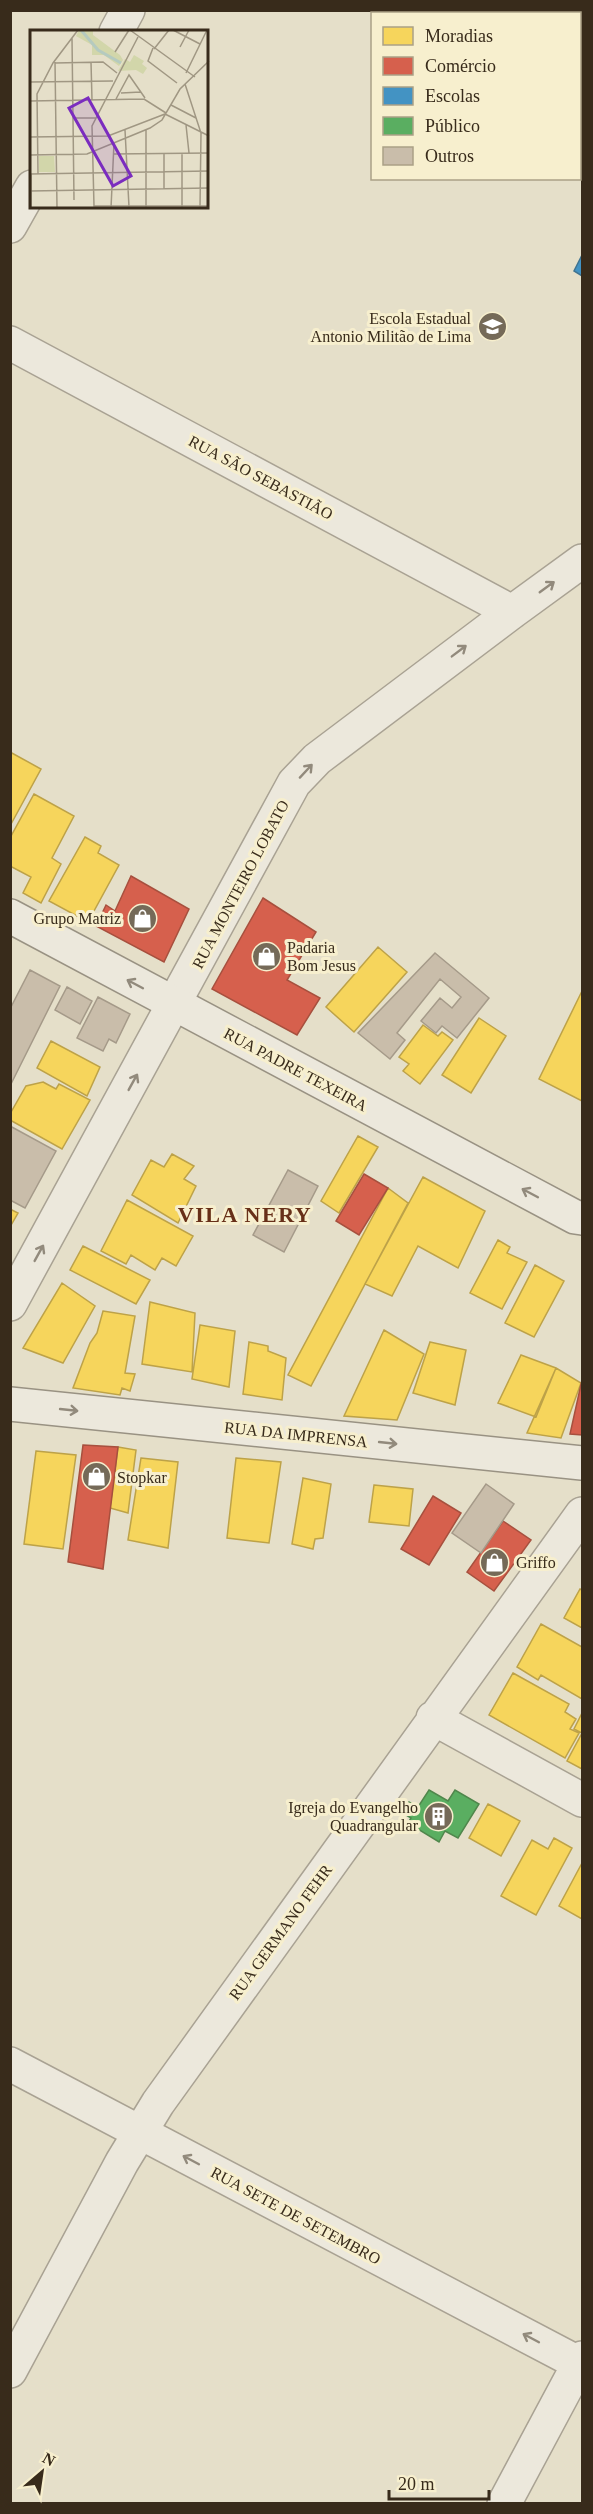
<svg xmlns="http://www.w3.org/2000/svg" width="593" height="2514" font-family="Georgia,serif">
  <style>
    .homes { fill: #f6d55c; stroke: #bda248; stroke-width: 1.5 }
    .shops { fill: #d6604d; stroke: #a7503e; stroke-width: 1.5 }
    .schools { fill: #4393c3; stroke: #407491; stroke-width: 1.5 }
    .public { fill: #5aae61; stroke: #50874c; stroke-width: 1.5 }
    .building { fill: #c9bdaa; stroke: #a59a89; stroke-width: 1.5 }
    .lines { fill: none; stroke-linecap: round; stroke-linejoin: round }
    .street-casing { stroke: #a9a293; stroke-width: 36 }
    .secondary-casing { stroke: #999283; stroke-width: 36 }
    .street { stroke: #ece8dc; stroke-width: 33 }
    .secondary { stroke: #ece8dc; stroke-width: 33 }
    .oneway { stroke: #928a7c }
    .labels { text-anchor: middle; stroke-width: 6; stroke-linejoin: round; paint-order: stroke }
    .poi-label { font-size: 16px; fill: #382b1b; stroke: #f7efce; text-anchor: end }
    .street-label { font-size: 16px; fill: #382b1b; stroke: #f7efce }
    .district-label { font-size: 22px; font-weight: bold; letter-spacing: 1.5px; fill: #672f18; stroke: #f7efce }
    .inset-river { fill: none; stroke: #b5cabf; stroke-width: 3 }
    .inset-road { fill: none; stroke: #a09783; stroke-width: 1.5 }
    .view { fill: #7b2cbf; fill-opacity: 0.15; stroke: #7b2cbf; stroke-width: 3 }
    .inset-edge { fill: none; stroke: #382b1b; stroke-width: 3 }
  </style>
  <rect width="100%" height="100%" fill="#e5dfc9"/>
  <path class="homes" d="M10,752l31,17 -31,57z
    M34,794l40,22 -22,42 9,6 -20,39 -18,-10 8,-16 -21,-11v-28z
    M85,837l16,9 -3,7 21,12 -31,57 -39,-21z
    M378,947l29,25 -53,60 -28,-25z
    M582,991v110l-43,-22z
    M479,1018l27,18 -35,57 -29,-18z
    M423,1025l15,11 4,-4 11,8 -33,44 -17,-13 6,-7 -10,-7z
    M51,1041l49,26 -13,29 -50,-28z
    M43,1082l13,7 3,-5 31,16 -28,49 -52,-29v-6l16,-28z
    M358,1136l20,11 -39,66 -18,-12z
    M172,1154l22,12 -10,13 12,7 -18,37 -46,-28 19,-35 13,7z
    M423,1177l62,34 -27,57 -40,-22 -26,50 -27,-12z
    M388,1188l20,15 -97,183 -23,-11z
    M127,1200l66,36 -17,30 -14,-8 -7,12 -24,-15 -5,9 -25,-13z
    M10,1209l8,4 -8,14z
    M498,1240l12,7 -3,6 20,9 -25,47 -32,-16z
    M83,1246l67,34 -14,24 -66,-34z
    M535,1265l29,16 -30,56 -29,-14z
    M62,1283l33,23 -32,57 -40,-15z
    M150,1302l45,11 -3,59 -50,-8z
    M103,1311l32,5 -10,57 10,1 -5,17 -8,-3 -2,7 -47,-7 17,-45 7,-10z
    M200,1325l35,6 -6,56 -37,-8z
    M384,1330l40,24 -27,66 -53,-4z
    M249,1342l19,4v5l18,7 -4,42 -39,-6z
    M430,1342l36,8 -11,55 -42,-12z
    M521,1355l35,13 -20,49 -38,-14z
    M556,1368l25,15 -20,55 -34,-5z
    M118,1447l18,3 -8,63 -18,-5z
    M36,1451l40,4 -13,94 -39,-5z
    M141,1458l37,4 -10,86 -40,-8z
    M236,1458l45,4 -12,81 -42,-5z
    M303,1478l28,6 -8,54 -8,1 -2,10 -21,-5z
    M374,1485l39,4 -4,37 -40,-4z
    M580,1589l2,1v38l-18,-10z
    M541,1624l41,23v52l-41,-24 -3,5 -21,-13z
    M513,1673l56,31 -4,8 11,7 -6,10 9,4 -14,25 -76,-43z
    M582,1713v56l-15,-8 15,-28 -8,-4z
    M488,1804l32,17 -19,35 -32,-18z
    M554,1838l18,10 -36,67 -35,-19 31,-56 16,9z
    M582,1863v56l-23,-13z"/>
  <path class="shops" d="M131,876l58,33 -25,53 -68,-36 10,-21 9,6z
    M263,898l53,34 -29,48 33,18 -23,37 -85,-46z
    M364,1174l24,14 -29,47 -23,-14z
    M582,1380v55l-12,-1z
    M83,1445l35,2 -15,122 -35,-7z
    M433,1496l28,17 -32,52 -28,-16z
    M503,1521l28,19 -37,51 -27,-19z"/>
  <path class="schools" d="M582,255v21l-8,-5z"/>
  <path class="public" d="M429,1790l19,11 7,-11 24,14 -21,34 -13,-7 -6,11 -31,-19 3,-5 -8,-5 6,-11 9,5z"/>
  <path class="building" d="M435,953l54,45 -32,40 -15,-12 -6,7 -15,-12 19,-23 12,10 9,-11 -21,-18 -43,54 8,7 -15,19 -32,-26z
    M30,970l30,16 -49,98 -1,-75z
    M67,987l25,14 -12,23 -25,-14z
    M98,997l32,17 -14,29 -7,-4 -6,12 -26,-13z
    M10,1126l46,25 -31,57 -15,-8z
    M288,1170l30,16 -34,66 -31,-17z
    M486,1484l28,20 -33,49 -29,-20z"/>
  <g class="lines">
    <defs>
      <path id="street" d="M471,10l5,4
        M116,32l12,-22
        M580,69l2,2
        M10,226l22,-39
        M10,343l502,269
        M10,1304l284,-521 23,-24 195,-147 70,-51
        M433,1718l149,82
        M10,2064l572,301
        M10,2371l112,-209 36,-59 424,-589
        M504,2504l78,-146"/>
      <path id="secondary" d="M10,916l565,301 7,1
        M10,1404l572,59"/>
    </defs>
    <use href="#street" class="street-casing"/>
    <use href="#secondary" class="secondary-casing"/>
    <use href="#street" class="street"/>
    <use href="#secondary" class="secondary"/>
  </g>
  <defs><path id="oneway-shaft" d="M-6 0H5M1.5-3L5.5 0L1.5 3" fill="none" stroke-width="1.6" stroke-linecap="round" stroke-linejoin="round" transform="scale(1.5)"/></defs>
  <g class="oneway">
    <use href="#oneway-shaft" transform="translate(547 587) rotate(-36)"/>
    <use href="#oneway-shaft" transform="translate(459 651) rotate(-37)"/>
    <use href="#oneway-shaft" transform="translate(306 771) rotate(-47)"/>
    <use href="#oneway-shaft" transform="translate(135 984) rotate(-152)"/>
    <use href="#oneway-shaft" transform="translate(133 1082) rotate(-61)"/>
    <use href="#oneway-shaft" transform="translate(530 1193) rotate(-152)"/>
    <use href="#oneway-shaft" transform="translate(39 1253) rotate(-61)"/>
    <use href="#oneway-shaft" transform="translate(69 1410) rotate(6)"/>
    <use href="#oneway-shaft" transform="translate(388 1443) rotate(6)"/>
    <use href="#oneway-shaft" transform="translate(191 2160) rotate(-152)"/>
    <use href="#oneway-shaft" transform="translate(531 2338) rotate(-152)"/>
  </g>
  <defs>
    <symbol id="school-disc" viewBox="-11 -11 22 22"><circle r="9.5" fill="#756a58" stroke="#f7efce"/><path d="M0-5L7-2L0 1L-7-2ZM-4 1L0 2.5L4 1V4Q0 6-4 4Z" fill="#fff"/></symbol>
    <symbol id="shop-disc" viewBox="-11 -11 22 22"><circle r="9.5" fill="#756a58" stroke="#f7efce"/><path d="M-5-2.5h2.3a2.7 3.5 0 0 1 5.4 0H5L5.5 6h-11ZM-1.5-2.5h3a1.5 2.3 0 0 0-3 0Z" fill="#fff"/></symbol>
    <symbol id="building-disc" viewBox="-11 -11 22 22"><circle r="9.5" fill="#756a58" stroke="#f7efce"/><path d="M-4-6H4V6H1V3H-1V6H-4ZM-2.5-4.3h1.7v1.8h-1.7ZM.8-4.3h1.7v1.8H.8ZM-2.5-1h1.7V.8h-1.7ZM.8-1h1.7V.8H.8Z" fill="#fff"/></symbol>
  </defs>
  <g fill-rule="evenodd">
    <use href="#school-disc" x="476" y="310" width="33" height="33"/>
    <use href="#shop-disc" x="126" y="902" width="33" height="33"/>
    <use href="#shop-disc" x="250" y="940" width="33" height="33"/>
    <use href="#shop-disc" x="80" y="1460" width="33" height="33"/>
    <use href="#shop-disc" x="478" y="1546" width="33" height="33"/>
    <use href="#building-disc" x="422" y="1800" width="33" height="33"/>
  </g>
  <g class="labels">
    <g class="poi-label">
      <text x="471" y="324">Escola Estadual<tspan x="471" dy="18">Antonio Militão de Lima</tspan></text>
      <text x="121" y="924">Grupo Matriz</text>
      <text x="287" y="953" text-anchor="start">Padaria<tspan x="287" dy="18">Bom Jesus</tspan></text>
      <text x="117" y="1483" text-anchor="start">Stopkar</text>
      <text x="516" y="1568" text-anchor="start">Griffo</text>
      <text x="418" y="1813">Igreja do Evangelho<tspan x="418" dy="18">Quadrangular</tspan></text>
    </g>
    <g class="street-label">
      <text transform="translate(261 477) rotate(28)" y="6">RUA SÃO SEBASTIÃO</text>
      <text transform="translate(240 884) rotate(-62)" y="6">RUA MONTEIRO LOBATO</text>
      <text transform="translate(296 1069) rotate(28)" y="6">RUA PADRE TEXEIRA</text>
      <text transform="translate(296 1434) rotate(6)" y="6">RUA DA IMPRENSA</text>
      <text transform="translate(280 1932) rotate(-54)" y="6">RUA GERMANO FEHR</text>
      <text transform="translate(296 2215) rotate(28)" y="6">RUA SETE DE SETEMBRO</text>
    </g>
    <g class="district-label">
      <text x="245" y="1222">VILA NERY</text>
    </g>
  </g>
  <g transform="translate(30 30)">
    <rect width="178" height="178" fill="#e5dfc9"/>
    <path d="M49,0h14v5l27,20 3,5 -4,6 -15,-11h-12v-10l-16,-9zM104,25l10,6 -2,3 5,4 -4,6 -7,-4 -18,1 7,-12 5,3zM9,126h15l1,16h-16z" fill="#d2d6aa"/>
    <path class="inset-river" d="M51,0l17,20 23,13"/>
    <path class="inset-road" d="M100,0l65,47M143,0l27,14M108,7l-46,89 2,80h115M42,8l2,162M150,17l9,-17M123,18l-5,13 29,22M124,19l15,-19M85,22l14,-22M25,32l2,146M61,32l1,38M25,33l48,-1 14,11M156,43l21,-43M0,52l83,-1M155,54l16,49 -1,74M91,63l20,-1M86,69l13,-24 16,23M0,71l114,-2 22,14M141,75l25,13M135,84l44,22M44,88h22M156,95l3,28M95,100l4,77M116,100v77M0,107l78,-1 57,-22M152,123v54M83,124l96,-1M0,125l57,-1 63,-26 12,-8 18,-31 29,-28M0,144l179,-3M1,144v34M8,144l-1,-80 16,-31 25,-33M134,159v-36M0,161l179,-3M81,178l3,-65"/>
    <path class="view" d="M58,68l43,78 -18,10 -44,-78z"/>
    <rect width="178" height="178" class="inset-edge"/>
  </g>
  <rect width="593" height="2514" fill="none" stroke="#382b1b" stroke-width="24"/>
  <rect x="371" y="12" width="210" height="168" fill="#f7efce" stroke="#aba186" stroke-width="1.5"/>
  <rect x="383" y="27" width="30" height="18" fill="#f6d55c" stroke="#aba186" stroke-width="1.5"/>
  <text x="425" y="42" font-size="18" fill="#382b1b">Moradias</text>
  <rect x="383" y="57" width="30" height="18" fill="#d6604d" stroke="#aba186" stroke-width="1.5"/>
  <text x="425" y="72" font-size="18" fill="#382b1b">Comércio</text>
  <rect x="383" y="87" width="30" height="18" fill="#4393c3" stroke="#aba186" stroke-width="1.5"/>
  <text x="425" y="102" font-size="18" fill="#382b1b">Escolas</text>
  <rect x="383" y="117" width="30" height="18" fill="#5aae61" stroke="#aba186" stroke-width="1.5"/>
  <text x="425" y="132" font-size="18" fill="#382b1b">Público</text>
  <rect x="383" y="147" width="30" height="18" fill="#c9bdaa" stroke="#aba186" stroke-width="1.5"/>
  <text x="425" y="162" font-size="18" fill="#382b1b">Outros</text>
  <g transform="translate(42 2472) rotate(29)" stroke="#f7efce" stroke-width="4.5" paint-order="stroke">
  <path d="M0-4.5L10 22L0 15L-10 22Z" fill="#382b1b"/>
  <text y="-9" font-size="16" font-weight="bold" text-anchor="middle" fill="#382b1b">N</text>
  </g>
  <path d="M389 2490v9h100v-9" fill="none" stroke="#382b1b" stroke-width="3"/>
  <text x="398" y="2490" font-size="18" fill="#382b1b" stroke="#f7efce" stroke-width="4.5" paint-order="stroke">20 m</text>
</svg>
